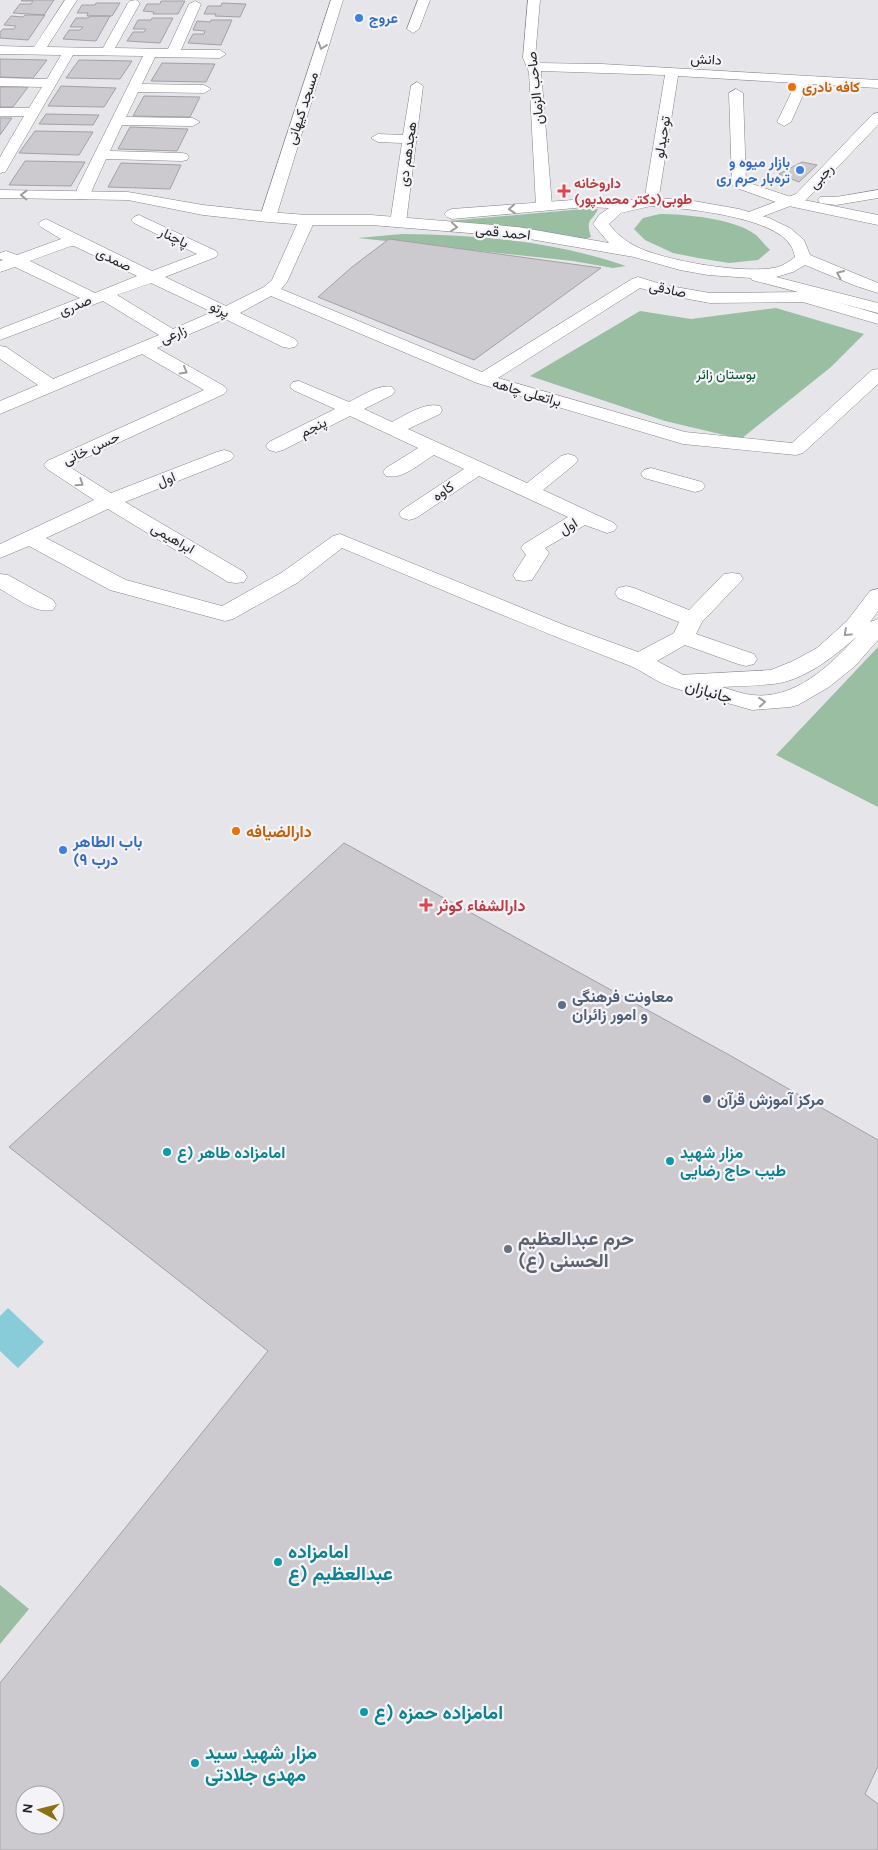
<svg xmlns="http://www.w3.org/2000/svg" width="878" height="1850" font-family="Karla,Vazirmatn,sans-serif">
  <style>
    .green { fill: #9abea2 }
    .water { fill: #88ccd9 }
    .building { fill: #cccacf; stroke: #a3a1a5; fill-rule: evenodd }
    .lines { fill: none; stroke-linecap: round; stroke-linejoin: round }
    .minor-casing { stroke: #848387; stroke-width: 1 }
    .tertiary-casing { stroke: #848387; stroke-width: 1 }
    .secondary-casing { stroke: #848387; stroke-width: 1 }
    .minor { fill: #fff; fill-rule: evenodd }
    .tertiary { fill: #fff; fill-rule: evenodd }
    .secondary { fill: #fff; fill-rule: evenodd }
    .oneway { stroke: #9d9d9e }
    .shop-dot { fill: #3f7fe0; stroke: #f4f3f7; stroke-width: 2 }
    .food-dot { fill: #e8710a; stroke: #f4f3f7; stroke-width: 2 }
    .health-dot { fill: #e0444e; stroke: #f4f3f7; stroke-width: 2 }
    .service-dot { fill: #5c6f8a; stroke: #f4f3f7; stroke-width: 2 }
    .culture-dot { fill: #0f9aa8; stroke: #f4f3f7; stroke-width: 2 }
    .worship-dot { fill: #6b7280; stroke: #f4f3f7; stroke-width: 2 }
    .labels { text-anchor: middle; stroke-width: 4.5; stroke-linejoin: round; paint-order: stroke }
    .far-shop-label { font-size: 14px; font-weight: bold; fill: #366cbe; stroke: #f4f3f7; text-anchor: start }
    .far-street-label { font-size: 14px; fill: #262527; stroke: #f4f3f7 }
    .far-food-label { font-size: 14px; font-weight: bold; fill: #c56008; stroke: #f4f3f7; text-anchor: start }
    .far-health-label { font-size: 14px; font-weight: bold; fill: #be3a42; stroke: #f4f3f7; text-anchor: start }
    .far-park-label { font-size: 14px; fill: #025328; stroke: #f4f3f7 }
    .street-label { font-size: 16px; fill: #262527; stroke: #f4f3f7 }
    .food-label { font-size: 16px; font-weight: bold; fill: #c56008; stroke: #f4f3f7; text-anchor: start }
    .shop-label { font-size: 16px; font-weight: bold; fill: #366cbe; stroke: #f4f3f7; text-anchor: start }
    .health-label { font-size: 16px; font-weight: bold; fill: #be3a42; stroke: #f4f3f7; text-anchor: start }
    .service-label { font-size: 16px; font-weight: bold; fill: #4e5e75; stroke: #f4f3f7; text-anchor: start }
    .culture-label { font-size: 16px; font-weight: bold; fill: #0d838f; stroke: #f4f3f7; text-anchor: start }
    .near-worship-label { font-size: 19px; font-weight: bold; fill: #5b616d; stroke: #f4f3f7; text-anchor: start }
    .near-culture-label { font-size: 19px; font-weight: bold; fill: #0d838f; stroke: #f4f3f7; text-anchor: start }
  </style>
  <rect width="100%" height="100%" fill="#e6e5ea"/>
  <path class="green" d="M583,209h15c-6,13 -13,9 -7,28l-5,2 -70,-11 -68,-7z
    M660,214c25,0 76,5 96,21 5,5 9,10 14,15l-12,10 -29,3 -31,-5 -25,-5 -28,-13 -11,-11 9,-11z
    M402,234c77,1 152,7 224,32l-13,2 -40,-7 -215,-23z
    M776,308l88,26 -33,33 -90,72 -76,-18 -135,-45 110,-65 51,8z
    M878,647v160l-102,-52z
    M0,1585l29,24 -29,35z"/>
  <path class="water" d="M8,1308l36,34 -26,26 -18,-17v-35z"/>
  <path class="building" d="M22,0h32l-10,15 -31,-2 7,-9h11l2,-3h-12z
    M161,1h24l-7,13h-25l1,-2 -11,-1 4,-7h13z
    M96,3h24l-8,13h-25l1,-3h-11l5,-8h13z
    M222,3l24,1 -6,13 -25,-1 1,-2h-12l4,-8h13z
    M25,15h20l-17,25 -28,-2v-6l3,-3h11l2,-3 -12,-1 7,-9 12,1z
    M90,16h20l-14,25 -33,-2 6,-9h11l3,-3h-13l6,-9h12z
    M152,18h21l-13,25 -33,-2 6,-9h11l2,-3h-13l5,-9h13z
    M211,20h21l-11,25 -33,-2 5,-9h11l1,-3 -12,-1 4,-9 13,1z
    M0,59l47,1 -14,18 -33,-1z
    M79,60l53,1 -12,18 -54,-1z
    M162,63l53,1 -9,18 -55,-1z
    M61,86l55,2 -12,19 -56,-1z
    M0,87h28l-15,20h-13z
    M144,96l56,1 -10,20 -57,-1z
    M46,114l53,1 -6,10 -54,-1z
    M0,118h12l-12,17z
    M130,127l58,2 -11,22 -59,-2z
    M35,131l58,1 -14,23 -60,-2z
    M25,161l60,1 -14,24 -62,-1z
    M802,162l15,3 -18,17 -20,-8z
    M121,163l60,2 -11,24 -62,-2z
    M389,239l212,29 -127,92 -156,-63 34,-30z
    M344,843l387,213 147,84v626l-13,28 13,10v46h-878v-167l268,-332 -259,-204zM25,1795h30v30h-30z"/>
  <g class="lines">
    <defs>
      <path id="minor" d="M65,0h12l-30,47 56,1 25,-45 2,-2 6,-1 4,3 -25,45 53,1 21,-45 6,-3 6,3 -20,46h39l6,4 -6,4 -65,-1 -13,27 62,1 7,4 -7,4 -66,-1 -12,25 67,1 7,4 -7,4 -71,-1 -12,26 72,2 5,1 2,3 -2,3 -5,1 -76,-2 -18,40h-10l-2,-3 1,-7 66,-133 -70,-1 -66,114 -2,3 -5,1v-16l24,-41h-24v-8h29l13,-21 -42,-1v-8l47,1 14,-24 -61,-1v-8l34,1z
        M331,0h12l-67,217 -3,3h-10l-3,-3z
        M418,0h12l-11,29 -6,4 -6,-4z
        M528,0h12l-5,58 3,5 64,1 276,16v8l-70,-4 -17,38 -7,4 -7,-4 19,-39 -118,-7 -20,126 -2,3h-10l-2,-3 21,-127 -124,-4 11,135 -3,3h-10l-3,-3 -7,-134 -6,-14z
        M417,82l6,4 -17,137 -3,3h-10l-3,-3 12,-80 -24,-1 -7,-4 7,-4 25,1 8,-49z
        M736,89l7,4 3,89 48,16 84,17v10l-94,-20 -50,-18 -2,-3 -3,-91z
        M878,190v8l-42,7 -16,-2 -2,-3 2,-3h16z
        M139,215l77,36 2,3 -2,3 -51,20 61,29 38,-19 8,-7 27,-60 3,-3h10l3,3 -28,62 -6,7 201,83 150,-93 6,-2 26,8 46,8 94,-1 74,22v10l-75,-22 -93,1 -49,-9 -21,-6 -142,90 187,54 107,11 80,-73 6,-1v15l-75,69 -7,2 -113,-11 -206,-61 -206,-87 -31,17 55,26 3,4 -3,4 -6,1 -6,-1 -58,-28 -68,29 67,38 3,4 -3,4 -156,72 43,27 106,-41 7,-2 7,2 3,4 -3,4 -106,42 119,70 3,5 -3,5 -8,1 -8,-1 -120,-73 -62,29 80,42 96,26 59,-33 52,-37 7,-2 224,91 74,27 36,-19 5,-11 -61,-24 -3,-5 3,-5 8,-2 8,2 55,22 35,-36 8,-1 8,1 3,5 -41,43 -6,12 58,20 3,5 -3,5 -8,2 -8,-2 -53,-19 -28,16 30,16 4,5 -4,5c-21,5 -40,-15 -59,-22 -96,-37 -191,-77 -286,-117l-45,35 -64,36 -8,2 -115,-31 -81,-44 -29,12v-14l94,-44 -47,-31 -3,-4 3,-4 157,-71 -62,-36 -142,60v-13l38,-16 -38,-26v-13l6,1 47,32 106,-44 -56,-34 -103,39v-11l80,-31 -65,-31 -15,5v-11l3,-1 -3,-1v-6l6,-2 11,4 44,-16 -20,-12 -3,-3 3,-3 5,-2 106,52 45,-17 -63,-31 -3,-3 3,-3zM71,246h3l63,30 -42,17 -65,-32zM151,283l61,29 -39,17 -56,-34z
        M299,381l50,21c13,-6 29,-18 43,-15l3,4 -3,4 -28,14 28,13c14,-7 32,-20 48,-16l2,4 -2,4 -32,15 119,54 34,-27 7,-2 7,2 3,4 -3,4 -32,26 71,33 3,4 -3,4 -7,2 -22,-8 -40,23 4,5 -17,27 -8,1 -8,-1 -3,-5 13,-20 -5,-7 3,-4 44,-27 -89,-41 -63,42 -7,2 -7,-2 -3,-4 3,-4 62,-41 -30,-14c-14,8 -31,25 -48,21l-3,-4 3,-4 32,-20 -68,-32 -67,34 -7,2 -7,-2 -3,-4 3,-4 66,-33 -42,-19 -3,-4 3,-4z
        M651,468l51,14 3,4 -3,4 -7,2 -51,-14 -3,-4 3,-4z
        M0,574l8,1 45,25 3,5 -3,5c-18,4 -38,-13 -53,-21z"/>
      <path id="tertiary" d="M878,113v12l-72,75 -50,19h-10l-3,-3 3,-3 50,-19 77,-80z
        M878,589v22l-8,11 8,-3v21l-23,26 -26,21 -31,18 -8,2 -38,3 -81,-23 -4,-5 4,-5 8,-2 92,-5 22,-9 24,-13 30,-27 23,-30zM856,637c-26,29 -62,63 -104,58 -10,-1 -20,-5 -30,-8 17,-1 34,-1 51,-3 30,-3 61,-27 83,-47z"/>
      <path id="secondary" d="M0,190l128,2 75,13 65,7 39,3h64l147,12 91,16 -16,-19 6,-9 10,-7 -23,-1 -134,12 -5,-2 -3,-3 3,-3 5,-2 134,-10 46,1 19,-2 37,2 51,9 30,9 21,10 14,12 6,15 68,28v10l-22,-7 -51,-21 -12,7 -17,5 102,26v10l-126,-33 -1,-2 -43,-3 -28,-5 -46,-13 -116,-20 -147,-12h-64l-39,-3 -65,-7 -75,-15 -128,-2zM651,206c31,2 123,10 140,40 2,3 3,7 4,11 -5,4 -11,8 -17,10 -31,8 -114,-6 -143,-21 -11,-6 -19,-13 -26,-22l12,-11z"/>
    </defs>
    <use href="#minor" class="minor-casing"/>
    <use href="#tertiary" class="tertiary-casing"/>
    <use href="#secondary" class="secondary-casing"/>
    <use href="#minor" class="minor"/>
    <use href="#tertiary" class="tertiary"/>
    <use href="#secondary" class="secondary"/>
  </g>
  <defs><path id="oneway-chevron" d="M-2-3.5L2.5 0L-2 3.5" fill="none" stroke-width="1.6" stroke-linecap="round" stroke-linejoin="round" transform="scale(1.25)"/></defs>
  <g class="oneway">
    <use href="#oneway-chevron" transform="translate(322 46) rotate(108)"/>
    <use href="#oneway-chevron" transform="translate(24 195) rotate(-179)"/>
    <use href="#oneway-chevron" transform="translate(512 209) rotate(175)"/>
    <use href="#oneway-chevron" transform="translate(454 227) rotate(5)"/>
    <use href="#oneway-chevron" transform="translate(840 274) rotate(-157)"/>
    <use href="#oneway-chevron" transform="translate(184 371) rotate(30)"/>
    <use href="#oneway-chevron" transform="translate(80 483) rotate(33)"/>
    <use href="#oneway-chevron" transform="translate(847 633) rotate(138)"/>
    <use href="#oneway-chevron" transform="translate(762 702) rotate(-5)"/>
  </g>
  <g class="shop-dot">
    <circle cx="359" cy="18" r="5"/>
    <circle cx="800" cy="170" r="5"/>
    <circle cx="63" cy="850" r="5"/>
  </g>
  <g class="food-dot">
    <circle cx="792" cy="87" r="5"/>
    <circle cx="236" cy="831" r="5"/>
  </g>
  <g class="health-dot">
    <path d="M561.5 183.5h5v5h5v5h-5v5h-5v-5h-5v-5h5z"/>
    <path d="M423.5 897.5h5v5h5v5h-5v5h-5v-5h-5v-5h5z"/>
  </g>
  <g class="service-dot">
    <circle cx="562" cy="1005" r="5"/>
    <circle cx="707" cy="1099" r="5"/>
  </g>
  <g class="culture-dot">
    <circle cx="167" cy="1152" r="5"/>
    <circle cx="670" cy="1161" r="5"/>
    <circle cx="278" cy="1562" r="5"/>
    <circle cx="364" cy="1712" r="5"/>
    <circle cx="195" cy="1763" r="5"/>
  </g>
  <circle class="worship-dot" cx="508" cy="1249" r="5"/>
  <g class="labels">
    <g class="far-shop-label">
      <text x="369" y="23">عروج</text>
      <text x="790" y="167" text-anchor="end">بازار میوه و<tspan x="790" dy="16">تره‌بار حرم ری</tspan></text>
    </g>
    <g class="far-street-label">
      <text transform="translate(706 59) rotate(3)" y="5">دانش</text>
      <text transform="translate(535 88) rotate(-96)" y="5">صاحب الزمان</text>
      <text transform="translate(302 108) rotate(-72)" y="5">مسجد کیهانی</text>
      <text transform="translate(662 137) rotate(-81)" y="5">توحیدلو</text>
      <text transform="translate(407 154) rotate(-82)" y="5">هجدهم دی</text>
      <text transform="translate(821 176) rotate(-46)" y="5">رجبی</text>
      <text transform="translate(503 232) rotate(6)" y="5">احمد قمی</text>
      <text transform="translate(174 237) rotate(26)" y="5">پاچنار</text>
      <text transform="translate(114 259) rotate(26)" y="5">صمدی</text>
      <text transform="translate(668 289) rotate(12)" y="5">صادقی</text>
      <text transform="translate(75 305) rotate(-22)" y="5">صدری</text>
      <text transform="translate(220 309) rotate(26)" y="5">پرتو</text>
      <text transform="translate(173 334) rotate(-23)" y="5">زارعی</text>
      <text transform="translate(527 392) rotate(16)" y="5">براتعلی چاهه</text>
      <text transform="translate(313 427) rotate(-27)" y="5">پنجم</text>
      <text transform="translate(91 448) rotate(-25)" y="5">حسن خانی</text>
      <text transform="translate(166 479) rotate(-22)" y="5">اول</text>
      <text transform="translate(443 491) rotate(-34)" y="5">کاوه</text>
      <text transform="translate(568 526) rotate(-31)" y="5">اول</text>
      <text transform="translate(173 538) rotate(30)" y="5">ابراهیمی</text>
    </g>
    <g class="far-food-label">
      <text x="802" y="92">کافه نادری</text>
    </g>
    <g class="far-health-label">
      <text x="574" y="188">داروخانه<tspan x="574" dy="16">طوبی(دکتر محمدپور)</tspan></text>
    </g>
    <g class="far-park-label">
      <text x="726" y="379">بوستان زائر</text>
    </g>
    <g class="street-label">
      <text transform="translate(709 691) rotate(16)" y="6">جانبازان</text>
    </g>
    <g class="food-label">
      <text x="246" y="837">دارالضیافه</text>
    </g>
    <g class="shop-label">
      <text x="73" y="847">باب الطاهر<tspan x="73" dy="18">(درب ۹</tspan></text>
    </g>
    <g class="health-label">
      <text x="437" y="911">دارالشفاء کوثر</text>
    </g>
    <g class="service-label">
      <text x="572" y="1002">معاونت فرهنگی<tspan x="572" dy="18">و امور زائران</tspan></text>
      <text x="717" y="1105">مرکز آموزش قرآن</text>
    </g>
    <g class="culture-label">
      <text x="177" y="1158">امامزاده طاهر (ع</text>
      <text x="680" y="1158">مزار شهید<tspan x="680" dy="18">طیب حاج رضایی</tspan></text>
    </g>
    <g class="near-worship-label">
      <text x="518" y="1245">حرم عبدالعظیم<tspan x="518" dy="22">الحسنی (ع)</tspan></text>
    </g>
    <g class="near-culture-label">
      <text x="288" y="1558">امامزاده<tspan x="288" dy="22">عبدالعظیم (ع</tspan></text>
      <text x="374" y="1719">امامزاده حمزه (ع</text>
      <text x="205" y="1759">مزار شهید سید<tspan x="205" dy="22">مهدی جلادتی</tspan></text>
    </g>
  </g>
  <g transform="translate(40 1810) rotate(277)"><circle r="24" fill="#f4f3f7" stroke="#a2a1a4"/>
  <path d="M0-4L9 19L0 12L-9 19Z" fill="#8c7114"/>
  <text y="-8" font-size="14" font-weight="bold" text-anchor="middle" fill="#262527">N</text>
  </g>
</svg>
